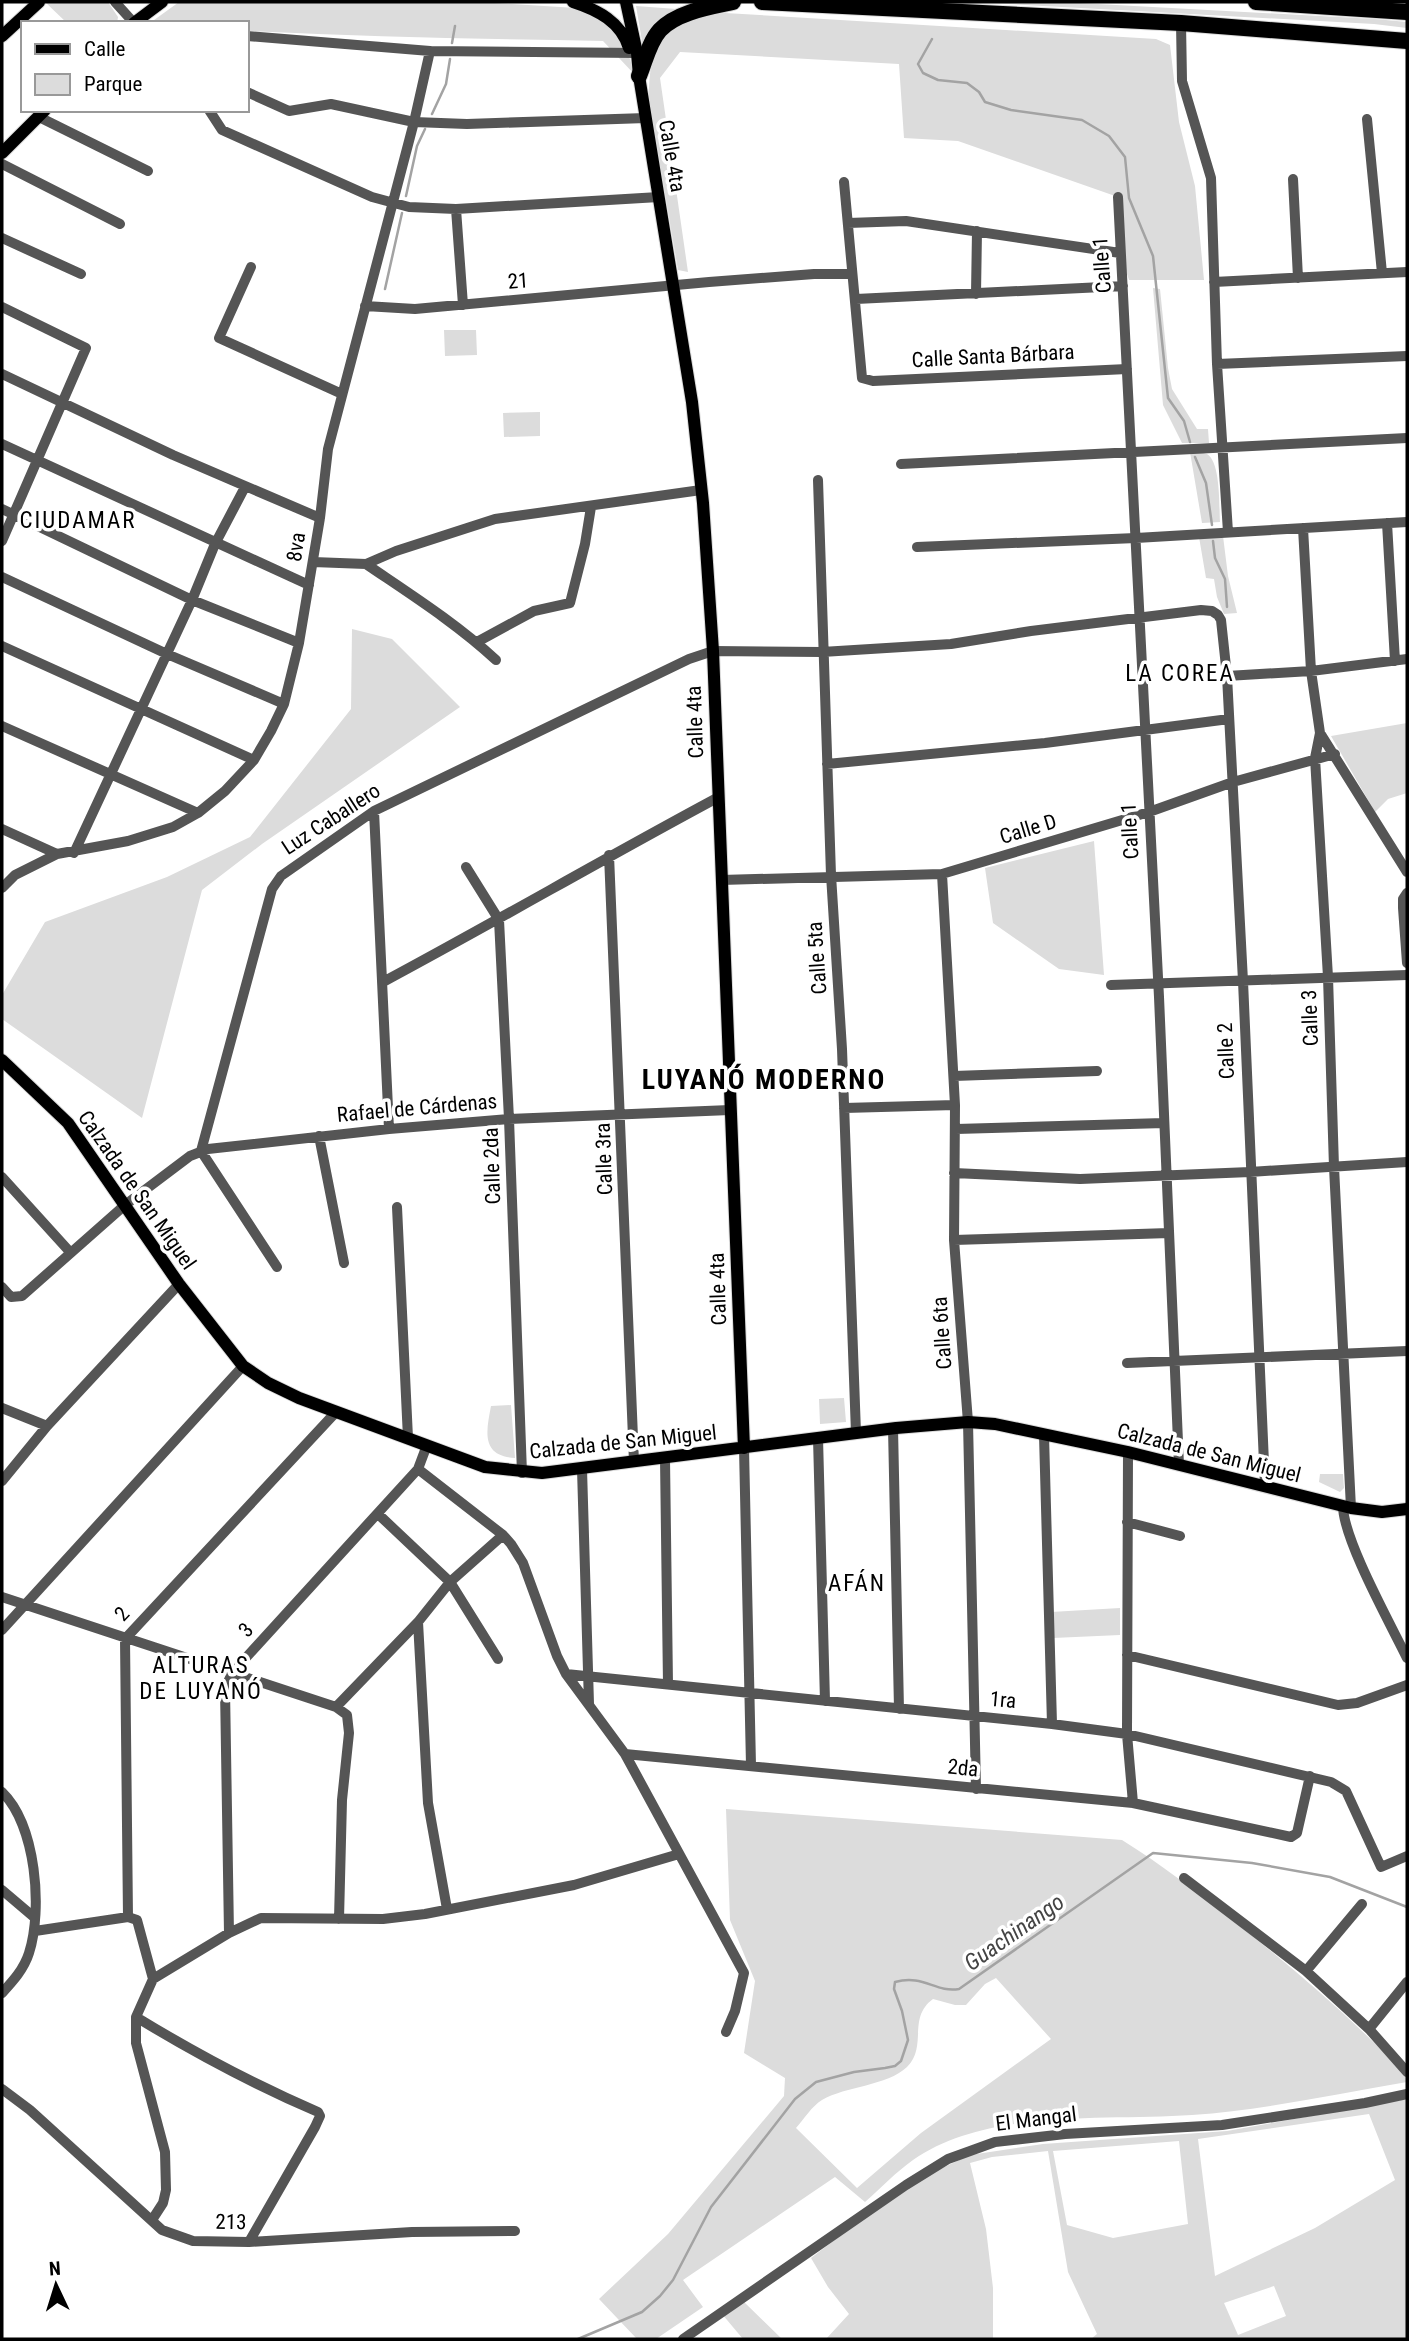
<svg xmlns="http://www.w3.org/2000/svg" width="1409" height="2341" font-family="'Roboto Condensed',sans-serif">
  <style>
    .green { fill: #dcdcdc; fill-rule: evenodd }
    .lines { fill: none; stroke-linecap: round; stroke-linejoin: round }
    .stream { stroke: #a3a3a3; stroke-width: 2.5 }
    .major-casing { stroke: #dbdbdb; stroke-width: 14 }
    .highway-casing { stroke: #dbdbdb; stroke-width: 18 }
    .minor { stroke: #555; stroke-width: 10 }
    .major { stroke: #000; stroke-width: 12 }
    .highway { stroke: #000; stroke-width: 16 }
    .labels { text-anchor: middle; stroke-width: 7; stroke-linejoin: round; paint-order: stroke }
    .street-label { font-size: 21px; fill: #000; stroke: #fff }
    .neighbourhood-label { font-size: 23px; letter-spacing: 2px; fill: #000; stroke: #fff }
    .water-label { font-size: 23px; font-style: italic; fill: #444; stroke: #fff }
    .district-label { font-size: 28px; font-weight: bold; letter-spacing: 2px; fill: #000; stroke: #fff }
  </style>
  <rect width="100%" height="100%" fill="#fff"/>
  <path class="green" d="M45,2h63l10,15 -1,6h-50z
    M179,2h300l97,6 24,9 26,30 9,28 -32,-34c-119,-2 -237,-4 -356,-10v-8h-97z
    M970,2h91l314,17 32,3v6l-33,-4z
    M636,6l54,4 -46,43z
    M725,13l431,26 14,6 9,77 16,64 9,94h-75l-9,-27 -2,-56 -160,-56 -54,-3 -5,-74 -219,-12 -20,26 28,194 -10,-2 -29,-170c0,-61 15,-81 76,-87z
    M1153,288l7,1 8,79 4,21 25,40h11l1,14h-27l-19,-38z
    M444,330h32l1,25 -32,1z
    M540,412v24l-36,1 -1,-24z
    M1190,452c5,1 12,0 17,2 14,8 12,53 13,68l-18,1z
    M1223,536l5,40 9,37 -13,1 -7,-17 -3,-18 -8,-1 -7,-41z
    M352,629l40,10 68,68 -198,137 -60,46 -60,228 -140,-99v-24l43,-73 122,-45 83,-40 101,-128z
    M1407,723v70l-19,6 -13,13 -44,-76z
    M1094,841l10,134 -45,-6 -66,-46 -8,-55z
    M844,1398l2,24 -26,2 -1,-25z
    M511,1405l4,53c-34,-2 -29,-26 -24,-52z
    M1320,1474h23l1,14 -4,4 -21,-10z
    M1120,1608v27l-67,3 -2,-26z
    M726,1809l396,31c39,24 73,51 109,79 62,49 122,100 176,157v6c-71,12 -143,28 -215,33 -87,6 -205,-7 -279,45 -17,12 -32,28 -48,42l-30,-25 -152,103 20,27 -47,32h-19l-38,-40 69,-65 116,-138 1,-18 -41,-25 11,-72 -25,-61zM996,1978l55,61 -130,94 -64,55 -61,-60c8,-9 16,-22 26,-28 24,-14 65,-14 85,-33 21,-21 0,-49 26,-68l22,6h11l19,-21z
    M1407,2099v240h-316l6,-5 -29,-62 -20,-121 -56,6 -22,6 16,66 7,59v51h-167l23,-25 -21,-27 -17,-29 97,-74 62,-29 73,-11 184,-13zM1369,2114l26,66 -80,48 -100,48 -17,-137zM1179,2141l9,83 -75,14 -46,-13 -14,-74zM1274,2286l12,30 -48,19 -14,-32z
    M743,2301l39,38h-39l-21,-25z"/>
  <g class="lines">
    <path class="stream" d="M932,39l-14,25 5,9 15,7 29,3 12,9 6,10 26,8 71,10 27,16 16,21 4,41 24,58 15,142 16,23 6,21
      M452,43l3,-17
      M432,114l14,-30 4,-25
      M406,196l11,-50 8,-17
      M385,289l17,-76
      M1195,457l11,26 6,42
      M1213,541l2,17 10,21 2,28
      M578,2339l64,-27 18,-16 13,-16 38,-73 84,-108 21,-17 38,-10 31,-4 10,-2 6,-5 7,-21 -6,-29 -8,-22 1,-7c29,-8 40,11 64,7l194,-136 99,10 78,14 77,30"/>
    <defs>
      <path id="major" d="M573,2c25,8 48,20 56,46
        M626,2l11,51 2,23 53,326 11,101 10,148 31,797
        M134,23l28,-21
        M2,36l37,-34
        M2,153l43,-43
        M2,1060l66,63 111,161 64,82 25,17 31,15 186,69 57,6 354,-45 72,-6 27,2 133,28 223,56 31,4 25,-3"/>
      <path id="highway" d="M762,2l419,21 226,18
        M1256,2l151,10
        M639,76c6,-14 10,-34 21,-46 17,-18 50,-23 73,-28"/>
    </defs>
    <use href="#major" class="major-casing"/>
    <use href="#highway" class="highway-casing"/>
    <path class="minor" d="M115,2l19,21
      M1181,23l1,58 29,97 6,186 11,168
      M247,36l183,15 207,2
      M247,92l42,19 42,-7 83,18 53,2 179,-6
      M209,110l13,20 150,67 37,10 47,2 203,-12
      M39,117l109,54
      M1367,119l15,154
      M2,164l118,60
      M1293,179l5,99
      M844,182l18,196 11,3 254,-12
      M1118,197l41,800 20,468
      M456,209l7,96
      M848,223l58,-2 214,32
      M2,238l79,36
      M251,267l-32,71 123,56
      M1214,282l193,-10
      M976,294l1,-63
      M856,299l267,-13
      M365,306l50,3 294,-27 105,-8h38
      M2,307l84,41 -84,193
      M1217,364l190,-8
      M2,374l171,81 147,63
      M2,444l307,141
      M901,464l506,-26
      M818,480l13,395 11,174 14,384
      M2,509l190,91 107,43
      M1387,523l8,138
      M1303,528l8,143 9,62 -5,25 13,219 6,190 17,341
      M917,547l219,-9 271,-16
      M313,562l53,2 30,-13 99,-32 206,-29
      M366,564c44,30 90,59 130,96
      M2,577l165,77 117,50
      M477,642l57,-31 36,-8 15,-59 6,-37
      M2,646l252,114
      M1227,676l84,-5 96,-12
      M2,726l196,87
      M1320,733l87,139
      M827,764l218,-21 184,-24
      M374,811l15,318
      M2,829l55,25
      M74,853l118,-253 23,-56 30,-57
      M609,855l25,607
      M466,867l33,53 10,199 13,354
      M942,874l13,231 -1,135 14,182 8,367
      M721,880l221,-6 207,-62 84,-30 102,-28
      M2,888l13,-13 42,-21 71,-13 45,-14 25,-14 27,-22 29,-31 17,-29 13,-27 15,-61 21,-125 8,-69 86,-327 16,-71
      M1407,893l-4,6v9l4,55
      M383,982c112,-60 222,-124 334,-184
      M1111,985l296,-10
      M954,1076l143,-5
      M844,1108l111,-3
      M956,1129l208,-6
      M319,1136l25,127
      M954,1173l126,6 170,-7 157,-10
      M2,1177l68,75
      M397,1207l11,231
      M954,1240l215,-7
      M277,1267l-76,-116 71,-262 9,-13 93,-65 315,-152 24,-8 109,1 129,-8 80,-13 170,-21 11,1 6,4 3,5 6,56 16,305 22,505
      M2,1287l9,10 11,-1 103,-91 65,-49 18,-7 181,-20 120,-10 221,-9
      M1127,1363l280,-12
      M2,1408l45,18
      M893,1428l6,281
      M1044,1435l8,289
      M818,1438l7,263
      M744,1448l7,317
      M1128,1452l-1,282 6,69
      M665,1459l3,225
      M418,1469l85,66 8,9 12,19 34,93 9,18 59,80 119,219 -9,38 -9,21
      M582,1469l7,235
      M2,1481l45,-55 132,-142
      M1343,1506c0,33 48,119 64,152
      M378,1514l72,68 48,77
      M1127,1522l53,14
      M2,1597l334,110 11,8 2,18 -7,67 -3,119
      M418,1622l10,181 19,106
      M2,1630l241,-264
      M1127,1655l211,50 19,-2 50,-18
      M566,1674l486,50 75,10 204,48 15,9 35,76 26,-11
      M336,1707l82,-85 32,-40 53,-47
      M625,1754l508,49 158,34 6,-4 13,-57
      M2,1792c34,33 41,117 27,161 -5,16 -16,28 -27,40
      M1184,1878l122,93 63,58 38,43
      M2,1890l33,28
      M128,1917l-3,-278 211,-227
      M35,1931l93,-14 9,3 16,59
      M229,1933l-4,-244 7,-16 186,-204 9,-24
      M1306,1971l56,-67
      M136,2017c59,36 119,68 182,95l2,4 -5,11 -66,115
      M1369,2029l38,-47
      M2,2089l28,21 132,120 31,11 56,1 163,-10 103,-1
      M152,2220l11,-17 3,-13 -1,-38 -29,-109v-26l17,-38 76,-46 32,-15 122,1 42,-5 149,-29 105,-31
      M683,2339l223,-154 42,-26 47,-17 70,-8 157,-9 143,-22 42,-9"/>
    <use href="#major" class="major"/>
    <use href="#highway" class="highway"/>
  </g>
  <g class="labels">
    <g class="street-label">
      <text transform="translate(672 156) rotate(80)" y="7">Calle 4ta</text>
      <text transform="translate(1102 265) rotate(-94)" y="7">Calle 1</text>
      <text transform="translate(518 281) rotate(-4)" y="7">21</text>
      <text transform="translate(993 356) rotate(-3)" y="7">Calle Santa Bárbara</text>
      <text transform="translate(296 547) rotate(-81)" y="7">8va</text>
      <text transform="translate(695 722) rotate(-92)" y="7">Calle 4ta</text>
      <text transform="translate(331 819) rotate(-33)" y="7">Luz Caballero</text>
      <text transform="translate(1028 829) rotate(-17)" y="7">Calle D</text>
      <text transform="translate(1130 831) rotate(-93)" y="7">Calle 1</text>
      <text transform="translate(817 958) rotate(-94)" y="7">Calle 5ta</text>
      <text transform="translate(1310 1018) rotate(-92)" y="7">Calle 3</text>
      <text transform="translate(1226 1051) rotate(-92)" y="7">Calle 2</text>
      <text transform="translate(417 1108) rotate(-5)" y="7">Rafael de Cárdenas</text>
      <text transform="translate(604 1159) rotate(-92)" y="7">Calle 3ra</text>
      <text transform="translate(492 1166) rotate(-92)" y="7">Calle 2da</text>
      <text transform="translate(137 1190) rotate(55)" y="7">Calzada de San Miguel</text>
      <text transform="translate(718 1289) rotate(-92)" y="7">Calle 4ta</text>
      <text transform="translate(942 1333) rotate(-94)" y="7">Calle 6ta</text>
      <text transform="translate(623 1442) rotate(-6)" y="7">Calzada de San Miguel</text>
      <text transform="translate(1209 1453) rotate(14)" y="7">Calzada de San Miguel</text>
      <text transform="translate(122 1614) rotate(-47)" y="7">2</text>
      <text transform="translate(246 1630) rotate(-47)" y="7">3</text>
      <text transform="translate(1003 1700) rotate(5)" y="7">1ra</text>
      <text transform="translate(963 1768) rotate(6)" y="7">2da</text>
      <text transform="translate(1036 2119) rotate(-7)" y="7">El Mangal</text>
      <text transform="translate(231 2222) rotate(1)" y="7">213</text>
    </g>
    <g class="neighbourhood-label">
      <text x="78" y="528">CIUDAMAR</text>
      <text x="1180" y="681">LA COREA</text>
      <text x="857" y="1591">AFÁN</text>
      <text x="201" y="1673">ALTURAS<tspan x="201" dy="26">DE LUYANÓ</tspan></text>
    </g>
    <g class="water-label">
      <text transform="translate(1014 1932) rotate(-35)" y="8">Guachinango</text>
    </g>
    <g class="district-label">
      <text x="764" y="1089">LUYANÓ MODERNO</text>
    </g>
  </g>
  <rect width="1409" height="2341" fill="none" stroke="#000000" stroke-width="7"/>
  <rect x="21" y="21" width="228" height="91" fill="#ffffff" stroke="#999999" stroke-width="2"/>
  <rect x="35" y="44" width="35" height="10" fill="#000000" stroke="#999999" stroke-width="2"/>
  <text x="84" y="56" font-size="21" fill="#000000">Calle</text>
  <rect x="35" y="74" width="35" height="21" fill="#dcdcdc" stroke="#999999" stroke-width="2"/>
  <text x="84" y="91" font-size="21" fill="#000000">Parque</text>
  <g transform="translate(56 2285) rotate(356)" stroke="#ffffff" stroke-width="5" paint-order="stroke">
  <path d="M0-5L12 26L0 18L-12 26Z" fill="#000000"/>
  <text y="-10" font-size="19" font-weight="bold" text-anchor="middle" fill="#000000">N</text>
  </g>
</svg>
